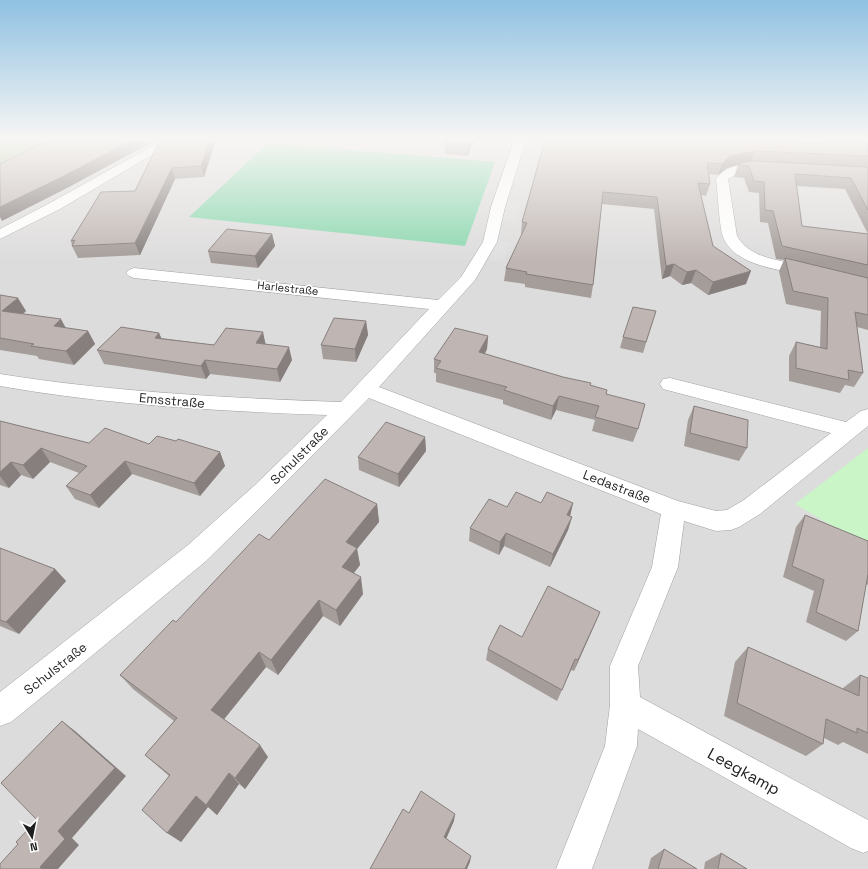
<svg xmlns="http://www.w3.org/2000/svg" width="868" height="869" font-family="'Space Grotesk',sans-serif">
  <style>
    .residential { fill: #dddcdc }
    .forest { fill: #b2cb9e }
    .park { fill: #caf5c7 }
    .pitch { fill: #8bd7af }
    .parking { fill: #dfdfdf }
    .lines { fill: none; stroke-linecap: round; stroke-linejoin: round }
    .street-casing { stroke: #a0a0a0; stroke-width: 1 }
    .street { fill: #fff; fill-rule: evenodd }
    .wall { fill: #a49d9a; fill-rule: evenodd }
    .shaded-wall { fill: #867f7d }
    .building { fill: #bfb6b3; stroke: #867f7d }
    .labels { text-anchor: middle; stroke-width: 3.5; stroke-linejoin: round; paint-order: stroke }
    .far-street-label { font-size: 11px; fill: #1f1f1f; stroke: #fff }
    .street-label { font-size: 13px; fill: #1f1f1f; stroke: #fff }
    .near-street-label { font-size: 16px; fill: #1f1f1f; stroke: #fff }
  </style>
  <rect width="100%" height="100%" fill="#efebe6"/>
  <path class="residential" d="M0,140h868v729h-868z"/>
  <path class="forest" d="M0,140h58l-58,27z"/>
  <path class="park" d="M868,448v99l-73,-43z"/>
  <path class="pitch" d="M268,143l227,19 -30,84 -276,-29z"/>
  <path class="parking" d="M516,167l14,1 -2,15 -14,-1z
    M506,200l15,2 -5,18 -16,-1z
    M496,240l14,2 -7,20 -14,-2z"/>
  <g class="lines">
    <defs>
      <path id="street" d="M163,140h14l-117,69 -60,30v-10l50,-26z
        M514,140h12l-21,67 -8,35 -22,38 -96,107 299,114 38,10 11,-1 17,-10 87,-67 -168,-44 -3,-5 3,-5 7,-1 176,44 15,-11 7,-2v17l-108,88 -21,13 -8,3 -15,1 -32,-10 -6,46 -40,99 2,31 228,123v31l-5,2 -12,-5 -213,-119 -1,17 -45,123h-36l49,-123 5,-41v-39l42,-99 9,-53 -292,-116 -98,99 -65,64 -153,127 -42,34 -11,4v-34l188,-147 67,-60 72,-70c-110,-4 -219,-10 -327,-29v-12c113,18 227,24 341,28l88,-93 -295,-31 -5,-2 -3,-3 3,-3 5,-2 304,32 23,-23 22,-35 8,-35z
        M766,163l4,1 2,3 -2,3 -30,2 -12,7 9,57c15,26 53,25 78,32l3,3 -3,3 -5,2c-27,-6 -75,-9 -87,-39 -4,-12 -5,-44 -7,-58 11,-16 32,-16 50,-16z"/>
    </defs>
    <use href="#street" class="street-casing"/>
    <use href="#street" class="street"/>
  </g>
  <path class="wall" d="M216,140l-12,37 -29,2 -35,76 -62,3 -6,-12v-1l-1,-4 64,-50z
    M336,140h21l-2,2z
    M445,140h30l-8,16 -22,-2z
    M545,140l272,3 1,-2 19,1 1,-2h12l18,3v187l-11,-3 6,46 -9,14 -9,-2 -5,8 -51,-12v-25l7,-14 24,5 1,-36 -35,-7 -7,-33 5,-11 -8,-1 -8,-36 -8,-1 -1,-29 -10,-1 -5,-14 -10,-1 4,-12 3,-1 -14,4 -9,7 -9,-1 1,10 -4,12 -5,-1 12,51 33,38 -38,11 -17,-12 -9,2 -12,-9 -8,3 -8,-70 -52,-5 -9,81 -2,13 -66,-11v-3l-21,-3 2,-13 16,-34h-1l1,-12zM796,186l49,3 23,45 -66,-8z
    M272,234l3,12 -17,22 -47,-5 -3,-12z
    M0,295l26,16 -3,3 43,14 22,3 7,13 -21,21 -35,-6 -2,-3 -37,-6z
    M656,311l-13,42 -23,-5 3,-11z
    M366,321l2,14 -12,27 -33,-3 -2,-14z
    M159,333l2,5 53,7 52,-1 26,16 -12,22 -70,-8 -4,5 -102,-15 -7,-14z
    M488,336l-1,13 -2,5 105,31 16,9 32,35 -5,13 -41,-11 3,-11 -39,-10 -5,10 -48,-16v-4l-67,-18v-9h-2v-14z
    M694,406l53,42 -8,13 -55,-15 4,-26z
    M0,421l89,22 60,1 27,-3 44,11 5,14 -25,30 -68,-22 -33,34 -24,-9 -9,-13 13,-13 -29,-11 -17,17 -12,-4 -12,13 -9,-3z
    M425,437l1,14 -27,36 -40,-17 -1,-13z
    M541,503h32l-3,13 2,1 -4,13 -18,37 -46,-21 -5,9 -30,-14 1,-13 37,-21z
    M377,504l2,18 -22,27 3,16 -6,8 9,21 -23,32 -17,-10 -45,59 -12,-8 -42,52 44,38 -23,32 -6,-5 -22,31 -9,-8 -27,35 -12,-66 -24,-21 29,-34 -41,-32 -13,-14 56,-53 93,-82z
    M805,515l63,26v44l-2,-1 -8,47 -12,10 -40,-19 8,-31 -31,-14 13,-50z
    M0,548l55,21 11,12 -47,53 -19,-8z
    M600,612l-26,59 -3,-1 -14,31 -71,-41 2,-11 34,-12z
    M748,647l95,42v-1l17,-13 8,3v76l-25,-12 -5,3 -14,-7 -1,6 -17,12 -82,-40 11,-54z
    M664,849l33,20h-49l3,-11z
    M721,853l26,16h-43l1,-7z"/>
  <path class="shaded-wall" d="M132,140h24l-87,47 -67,34 -2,-4v-10z
    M210,140h6l-12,37 -3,-11z
    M468,140h7l-8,16z
    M755,151l-4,11 -24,6 -9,7 4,-11 8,-8z
    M172,168l3,11 -35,76 -5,-12z
    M272,234l3,12 -17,22 -3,-12z
    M674,264l-4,12 -8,3 4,-13z
    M696,270l-5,13 -9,2 5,-13z
    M751,271l-5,13 -38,11 5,-13z
    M18,298l8,13 -16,13 -8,-13z
    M61,319l7,13 -14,-6z
    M366,321l2,14 -12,27 -1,-13z
    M88,331l7,13 -21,21 -8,-14z
    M263,332l3,14 -10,-3z
    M159,333l6,13 -10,-8z
    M488,336l-1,13 -9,17 1,-14z
    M289,347l3,13 -12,22 -3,-13z
    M205,360l5,14 -4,5 -5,-13z
    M559,396l-3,14 -5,10 2,-14z
    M425,437l1,14 -27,36 -1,-13z
    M41,448l9,14 -17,17 -10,-14z
    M220,452l5,14 -25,30 -6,-13z
    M125,461l7,13 -33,34 -9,-13z
    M11,462l10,13 -12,13 -9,-12v-4z
    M573,503l-3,13 -3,-1z
    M377,504l2,18 -22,27 3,16 -15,19 -3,-17 4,-25z
    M572,517l-4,13 -18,37 3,-13z
    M506,533l-2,13 -5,9 1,-13z
    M55,569l11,12 -47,53 -13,-12z
    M361,577l2,17 -23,32 -4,-16z
    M319,600l4,16 -45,59 -7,-15z
    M600,612l-5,12 -21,47 4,-11z
    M259,652l7,15 -45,56 -10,-13z
    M575,659l-4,11 -14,31 5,-11z
    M62,721l13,10 51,45 -54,62 7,7 -21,24h-16l-2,-2 18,-36z
    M260,745l8,12 -23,32 -10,-11z
    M229,773l10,11 -22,31 -11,-10z
    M196,796l12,11 -27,35 -14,-9z
    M455,814l-1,7 -10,23v-7z
    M471,856l-1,6 -3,7h-2z"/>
  <path class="building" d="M49,140h83l-68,36 -64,31v-43l18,-9z
    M160,140h50l-9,26 -29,2 -37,75 -63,3 3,-6 -4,1 30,-49 34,-1z
    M545,140h232l42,3 -1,-2 22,1 -1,-2h11l16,1 2,2v13l-113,-5 -25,5 -8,8 -15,-1 3,21 -12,-1 15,63 38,25 -38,11 -17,-12 -9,2 -13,-8 -8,2 -9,-69 -54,-5 -10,93 -67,-11 1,-2 -21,-4 21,-45 -5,-1z
    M755,161l113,6v43l-17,-32 -56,-4 7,52 66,8v31l-86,-19 -9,-35 -8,-1 -1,-28 -10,-1 -5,-15 -11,-1 6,-3z
    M227,229l45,5 -17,22 -47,-5z
    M785,258l83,20v37l-13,-3 8,61 -15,-3 1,10 -53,-12v-26l31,7 1,-51 -35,-7z
    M0,295l18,3 -16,13 59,8 -7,7 34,5 -22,20 -35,-5 3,-2 -34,-6z
    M633,307l23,4 -10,31 -23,-5z
    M334,318l32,3 -11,28 -34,-4z
    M121,327l38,6 -4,5 59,7 12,-17 37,4 -7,11 33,4 -12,22 -72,-9 -4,6 -104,-16z
    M455,328l33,8 -9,16 84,25 28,6 -1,2 17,5 -1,4 39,10 -7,25 -43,-12 4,-11 -40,-10 -6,10 -49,-16 3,-3 -71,-19 5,-7 -7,-2z
    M694,406l54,14 -1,28 -57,-15z
    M0,421l89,22 16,-15 44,16 8,-8 19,5 2,-2 42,13 -26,31 -69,-22 -35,34 -24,-9 21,-20 -46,-18 -18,17 -12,-3 -11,10z
    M386,422l39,15 -27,37 -40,-17z
    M325,479l52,25 -31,38 11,6 -15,19 19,10 -25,33 -17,-10 -48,60 -12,-8 -48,58 49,35 -25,33 -6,-5 -23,32 -10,-9 -29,37 -25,-23 28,-35 -25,-20 32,-37 -57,-43 53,-55 3,2 83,-88 10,6z
    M516,492l25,11 6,-11 26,11 -6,12 5,2 -19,37 -47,-21 -6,9 -30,-14 19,-29 18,8z
    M805,515l63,26v33l-10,57 -42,-19 8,-32 -32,-14z
    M0,548l55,21 -49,53 -6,-2z
    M548,586l52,26 -22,48 -3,-1 -13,31 -74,-41 12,-24 22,12z
    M748,647l111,49 1,-21 8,3v55l-11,-5v5l-31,-14 -3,25 -86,-41z
    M62,721l53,47 -57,63 7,8 -25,28 2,2h-42v-5l18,-20 -2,-2 21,-22 -36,-37z
    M421,791l34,23 -11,23 27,19 -6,13h-95l33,-60 6,4z
    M664,849l33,20h-39z
    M721,853l26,16h-29z"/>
  <linearGradient id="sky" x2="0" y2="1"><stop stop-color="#8fc1e2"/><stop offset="0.53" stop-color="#f8f6f4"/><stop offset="1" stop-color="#f8f6f4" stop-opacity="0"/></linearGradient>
  <rect width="868" height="262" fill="url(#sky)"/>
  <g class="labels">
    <g class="far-street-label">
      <text transform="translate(288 288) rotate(6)" y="4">Harlestraße</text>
    </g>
    <g class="street-label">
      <text transform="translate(172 400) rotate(5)" y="5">Emsstraße</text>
      <text transform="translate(299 455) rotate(-45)" y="5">Schulstraße</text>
      <text transform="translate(617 486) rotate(21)" y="5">Ledastraße</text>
      <text transform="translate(55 668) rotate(-38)" y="5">Schulstraße</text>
    </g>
    <g class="near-street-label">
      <text transform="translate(744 771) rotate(29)" y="6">Leegkamp</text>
    </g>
  </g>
  <g transform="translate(32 837) rotate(170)" stroke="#ffffff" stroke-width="3" paint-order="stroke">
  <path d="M0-3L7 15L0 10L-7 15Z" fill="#1f1f1f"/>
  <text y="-6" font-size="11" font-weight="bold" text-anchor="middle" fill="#1f1f1f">N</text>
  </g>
</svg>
